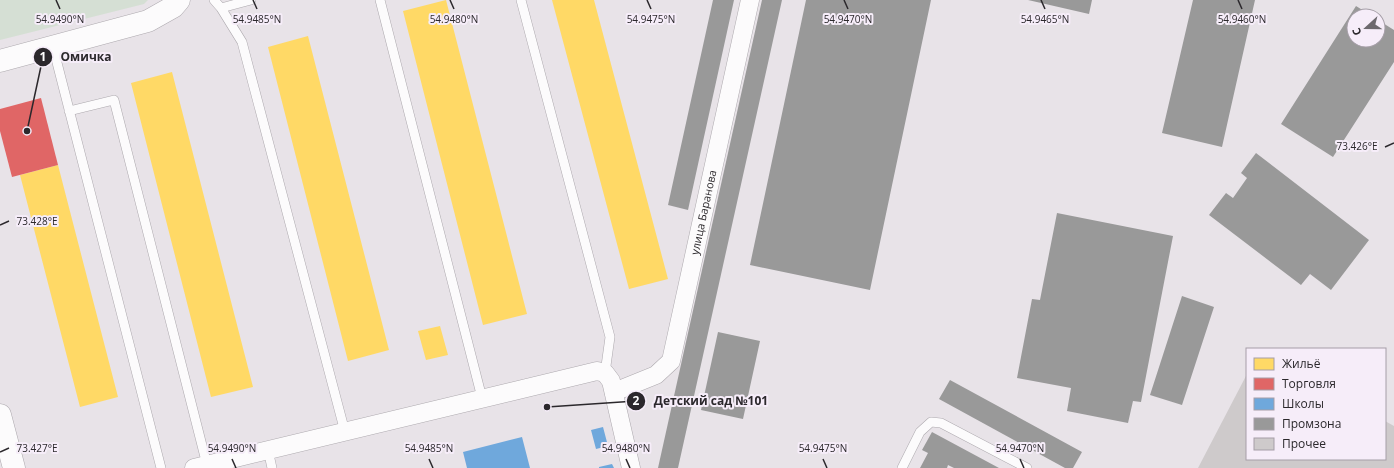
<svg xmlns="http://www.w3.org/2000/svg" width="1394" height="468" font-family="'Open Sans',sans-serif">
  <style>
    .green { fill: #d5dfd4 }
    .homes { fill: #ffd966 }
    .shops { fill: #e06666 }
    .schools { fill: #6fa8dc }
    .industry { fill: #999 }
    .building { fill: #cecacb }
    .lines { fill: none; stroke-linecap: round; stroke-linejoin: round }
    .lane-casing { stroke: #ada9ae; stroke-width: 10 }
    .street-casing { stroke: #ada9ae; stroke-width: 19 }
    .secondary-casing { stroke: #ada9ae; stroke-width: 23 }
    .lane { stroke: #fcfbfc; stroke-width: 9 }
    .street { stroke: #fcfbfc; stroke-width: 18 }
    .secondary { stroke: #fcfbfc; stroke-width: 22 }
    .ticks { fill: none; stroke: #2b282c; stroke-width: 1.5 }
    .labels { text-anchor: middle; stroke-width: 4; stroke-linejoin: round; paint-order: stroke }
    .street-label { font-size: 11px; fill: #2b282c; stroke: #f6edf9 }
    .ticks-label { font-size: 10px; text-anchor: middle; fill: #2b282c; stroke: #f6edf9; stroke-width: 4; stroke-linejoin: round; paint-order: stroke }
    .leader { fill: none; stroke: #2b282c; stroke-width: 1.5 }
    .callout-dot { fill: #2b282c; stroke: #f6edf9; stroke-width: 1.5 }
    .mark-label { font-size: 12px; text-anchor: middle; font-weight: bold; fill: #fff }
    .callout-label { font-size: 12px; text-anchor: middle; font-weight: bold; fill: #2b282c; stroke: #f6edf9; stroke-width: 4; stroke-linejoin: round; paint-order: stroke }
  </style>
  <rect width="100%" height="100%" fill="#e8e3e8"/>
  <path class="green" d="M0,0h148l-4,4 -144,36z"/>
  <path class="homes" d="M446,0l81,314 -44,11 -80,-314z
    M552,0h42l74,279 -39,10z
    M308,36l81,314 -41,11 -80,-314z
    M172,72l81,315 -42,10 -80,-314z
    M58,165l60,232 -38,10 -60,-232z
    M440,326l8,29 -22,5 -8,-29z"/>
  <path class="shops" d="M41,98l17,67 -46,12 -12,-46v-22z"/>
  <path class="schools" d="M603,427l5,19 -12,3 -5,-19z
    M522,437l8,31h-63l-4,-16z
    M612,464l2,4h-15v-1z"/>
  <path class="industry" d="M713,0h21l-46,210 -20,-5z
    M762,0h20l-104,468h-20z
    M806,0h125l-61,290 -120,-25z
    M1028,0h64l-3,14z
    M1193,0h62l-33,147 -60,-14z
    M1356,6l16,10h-18v24h24v-20l16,10v32l-61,95 -52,-33z
    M1256,153l113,87 -38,50 -21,-16 -9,11 -92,-70 17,-22 7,5 14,-20 -6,-5z
    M1057,213l116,23 -32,166 -8,-1 -5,22 -61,-12 4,-23 -54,-10 15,-79 8,1z
    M1182,296l32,11 -32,98 -32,-10z
    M718,332l42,9 -17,78 -42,-9z
    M950,380l132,72 -9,16h-8l-126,-69z
    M932,432l67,36h-45l-6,-3 -1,3h-27l8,-15 -6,-3z"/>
  <path class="building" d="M1247,374v85h138v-38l9,5v42h-196z"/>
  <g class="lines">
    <defs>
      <path id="lane" d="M214,0l7,8 21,34 103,390
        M380,0l102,398
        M521,0l89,337 -5,36
        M221,8l30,-8
        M53,47l108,421
        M69,111l45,-11 93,365
        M268,450l4,18
        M902,468l18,-36 11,-10 10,1 86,45"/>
      <g id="street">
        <path id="s1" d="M614,392l42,-17 15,-14 79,-361"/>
        <path d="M194,468l403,-97 8,2 6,8 20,87"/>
      </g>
      <path id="secondary" d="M0,61l148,-40 25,-14 6,-7
        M0,415l14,53"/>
    </defs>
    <use href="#lane" class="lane-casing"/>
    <use href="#street" class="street-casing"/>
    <use href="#secondary" class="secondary-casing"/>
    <use href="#lane" class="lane"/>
    <use href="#street" class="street"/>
    <use href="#secondary" class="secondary"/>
  </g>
  <path class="ticks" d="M56,0l4,9M253,0l4,9M450,0l4,9M647,0l4,9M844,0l4,9M1041,0l4,9M1238,0l4,9M1385,147l9,-4M0,225l9,-4M0,452l9,-4M232,459l4,9M429,459l4,9M626,459l4,9M823,459l4,9M1020,459l4,9"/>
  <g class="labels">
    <g class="street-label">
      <text dy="4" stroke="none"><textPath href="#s1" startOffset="218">улица Баранова</textPath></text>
    </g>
  </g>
  <g class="ticks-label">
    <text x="60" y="23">54.9490°N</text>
    <text x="257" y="23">54.9485°N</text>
    <text x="454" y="23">54.9480°N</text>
    <text x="651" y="23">54.9475°N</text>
    <text x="848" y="23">54.9470°N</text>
    <text x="1045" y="23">54.9465°N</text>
    <text x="1242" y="23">54.9460°N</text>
    <text x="1357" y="150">73.426°E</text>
    <text x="37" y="225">73.428°E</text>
    <text x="37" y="452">73.427°E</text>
    <text x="232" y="452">54.9490°N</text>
    <text x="429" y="452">54.9485°N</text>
    <text x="626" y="452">54.9480°N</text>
    <text x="823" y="452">54.9475°N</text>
    <text x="1020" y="452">54.9470°N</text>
  </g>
  <path class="leader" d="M27 131L43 57M547 407L636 401"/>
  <g class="callout-dot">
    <circle cx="27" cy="131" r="4"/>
    <circle cx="547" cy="407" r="4"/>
    <circle cx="43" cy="57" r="10"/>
    <circle cx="636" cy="401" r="10"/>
  </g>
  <g class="mark-label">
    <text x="43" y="61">1</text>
    <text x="636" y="405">2</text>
  </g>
  <g class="callout-label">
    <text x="86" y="61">Омичка</text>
    <text x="711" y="405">Детский сад №101</text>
  </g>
  <rect x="1246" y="348" width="140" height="112" fill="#f6edf9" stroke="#a59ea7"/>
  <rect x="1254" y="358" width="20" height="12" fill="#ffd966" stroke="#a59ea7"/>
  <text x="1282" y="368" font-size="12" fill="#2b282c">Жильё</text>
  <rect x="1254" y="378" width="20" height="12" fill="#e06666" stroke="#a59ea7"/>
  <text x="1282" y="388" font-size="12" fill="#2b282c">Торговля</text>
  <rect x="1254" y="398" width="20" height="12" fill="#6fa8dc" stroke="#a59ea7"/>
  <text x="1282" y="408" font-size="12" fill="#2b282c">Школы</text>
  <rect x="1254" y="418" width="20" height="12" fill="#999999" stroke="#a59ea7"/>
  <text x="1282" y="428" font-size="12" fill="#2b282c">Промзона</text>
  <rect x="1254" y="438" width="20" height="12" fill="#cecacb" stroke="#a59ea7"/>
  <text x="1282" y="448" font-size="12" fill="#2b282c">Прочее</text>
  <g transform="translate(1366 28) rotate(249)"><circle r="19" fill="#f6edf9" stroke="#a59ea7"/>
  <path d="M0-3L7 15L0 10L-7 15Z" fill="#6d696e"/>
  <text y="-6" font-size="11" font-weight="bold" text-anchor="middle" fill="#2b282c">С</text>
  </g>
</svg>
